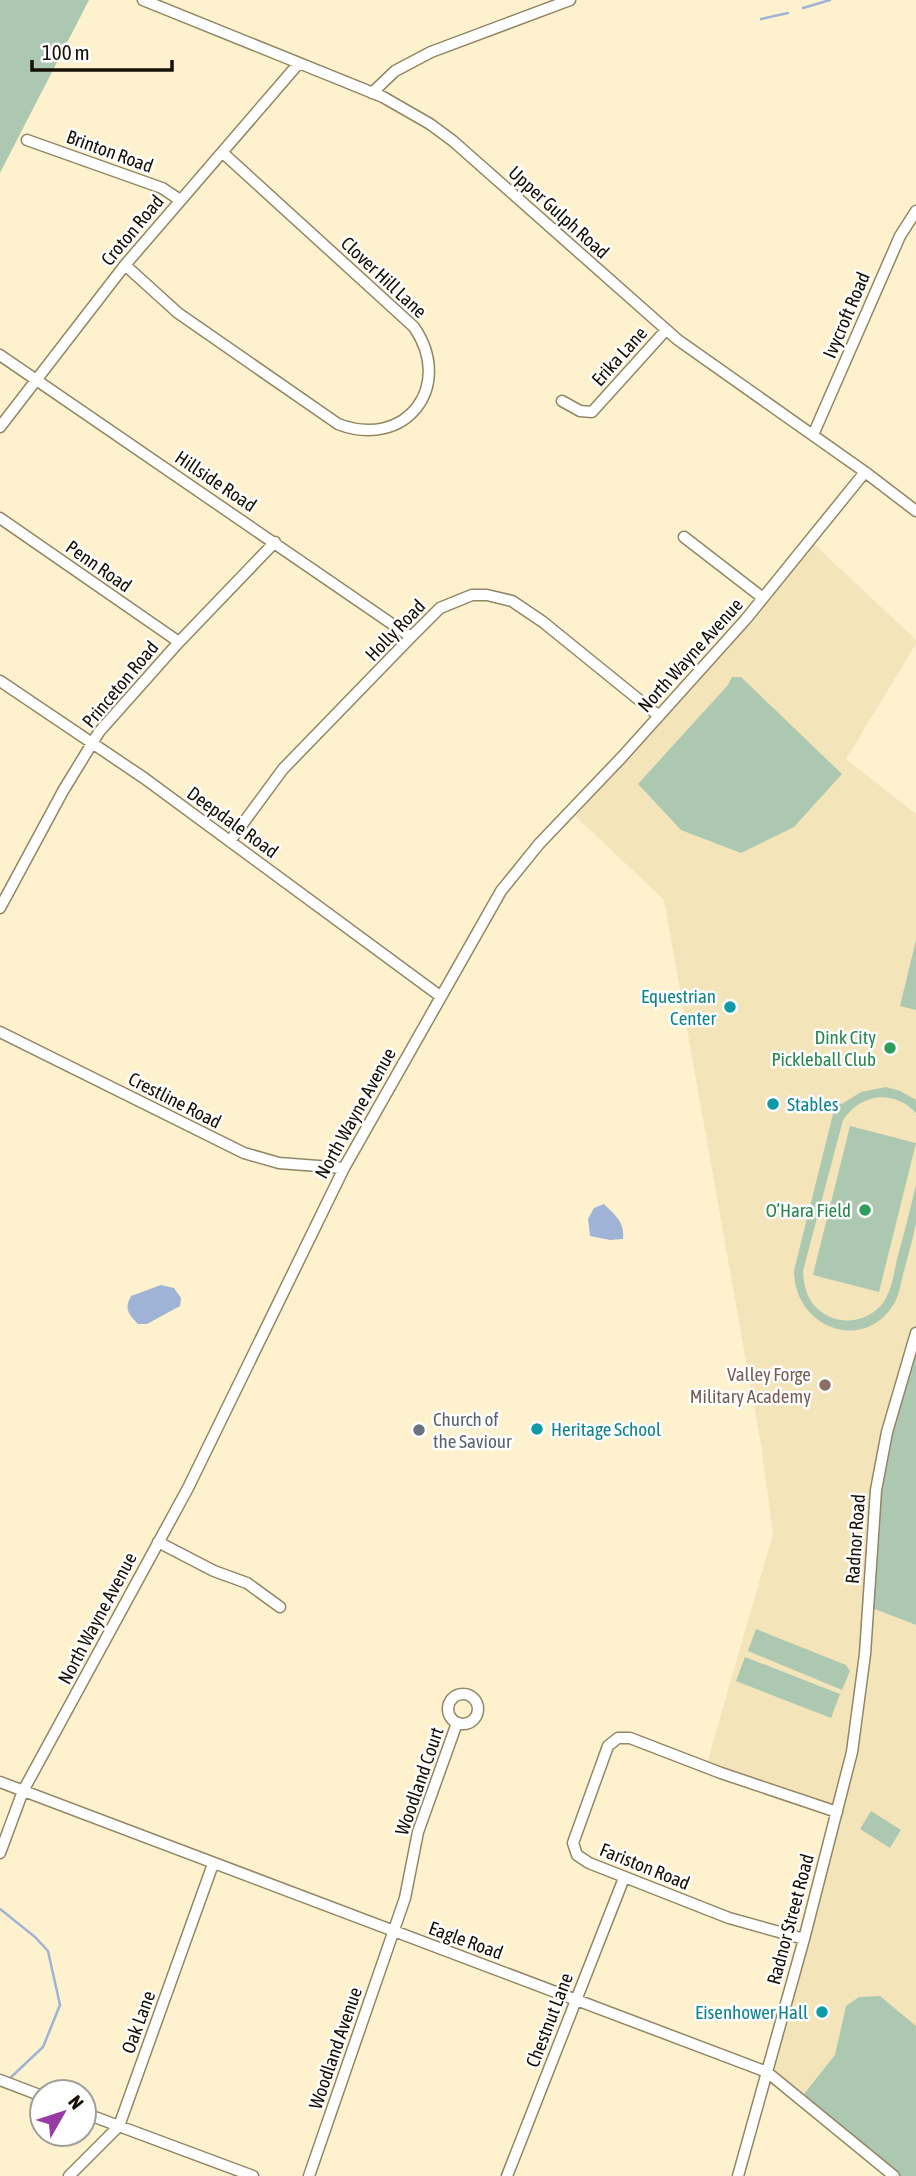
<svg xmlns="http://www.w3.org/2000/svg" width="916" height="2176" font-family="'Asap Condensed',sans-serif">
  <style>
    .built { fill: #f3e4ba }
    .green { fill: #adc8b1 }
    .water { fill: #9eb3d5 }
    .lines { fill: none; stroke-linecap: round; stroke-linejoin: round }
    .stream { stroke: #9eb3d5; stroke-width: 2.5 }
    .minor-casing { stroke: #918665; stroke-width: 13 }
    .minor { stroke: #fff; stroke-width: 10 }
    .culture-dot { fill: #0f9aa8; stroke: #fff; stroke-width: 2.5 }
    .leisure-dot { fill: #2e9e5b; stroke: #fff; stroke-width: 2.5 }
    .education-dot { fill: #8d6e63; stroke: #fff; stroke-width: 2.5 }
    .worship-dot { fill: #6b7280; stroke: #fff; stroke-width: 2.5 }
    .labels { text-anchor: middle; stroke-width: 5; stroke-linejoin: round; paint-order: stroke }
    .street-label { font-size: 19px; fill: #141004; stroke: #fff }
    .culture-label { font-size: 19px; fill: #0d838f; stroke: #fff; text-anchor: end }
    .leisure-label { font-size: 19px; fill: #27864d; stroke: #fff; text-anchor: end }
    .education-label { font-size: 19px; fill: #785e54; stroke: #fff; text-anchor: end }
    .worship-label { font-size: 19px; fill: #5b616d; stroke: #fff; text-anchor: start }
  </style>
  <rect width="100%" height="100%" fill="#fef2ce"/>
  <path class="built" d="M810,540l106,100v4l-70,115 70,55v519l-49,273 49,19v551h-22l-127,-104 69,-260 -130,-45 67,-233 -12,-89 -97,-545 -94,-89z"/>
  <path class="green" d="M0,0h89l-89,173z
    M732,677h9l101,97 -48,53 -53,26 -60,-23 -43,-46 90,-99z
    M916,940v70l-16,-4z
    M886,1087l14,4 16,9v13c-22,-24 -55,-20 -73,7l-40,151c1,19 6,35 25,45 19,10 45,3 57,-16 7,-12 9,-27 12,-41 7,-25 13,-49 19,-74 0,12 0,26 0,38 -3,16 -8,32 -12,48 -3,10 -4,22 -9,31 -30,53 -101,26 -101,-31l42,-169 6,2 19,-12z
    M850,1126l66,17 -37,149 -66,-17z
    M916,1333v292l-49,-19 9,-116z
    M756,1629l90,36 4,6 -8,19 -94,-39z
    M745,1657l95,37 -9,24 -95,-37z
    M871,1811l30,19 -11,18 -30,-19z
    M880,1996l36,30v150h-18l-94,-82 31,-39 11,-49 13,-9z"/>
  <path class="water" d="M604,1204c11,11 21,18 19,35l-13,1 -20,-4 -2,-17 6,-11z
    M161,1285l13,3 7,10 -1,8 -33,18h-9c-10,-11 -14,-15 -7,-28z"/>
  <g class="lines">
    <path class="stream" d="M803,8l27,-8
      M761,19l27,-6
      M0,1909l35,28 13,14 12,54 -17,42 -36,34"/>
    <defs>
      <path id="minor" d="M143,0l240,97 47,27 23,17 225,199 187,132 51,39
        M372,93l23,-22 36,-19 139,-52
        M27,140l135,48 18,12
        M125,265l53,48 160,111c67,26 117,-37 76,-97l-191,-174
        M0,355l411,282
        M562,401l18,10 12,1 74,-82
        M0,427l125,-162 174,-202
        M813,435l87,-199 16,-25
        M0,518l179,124
        M684,537l79,61
        M0,681l144,97 296,218
        M230,841l53,-72 128,-132 29,-29 32,-13h15l25,6 31,21 116,94
        M0,908l63,-117 36,-59 80,-90 96,-100
        M0,1032l244,121 35,10 65,5
        M158,1542l56,29 33,12 33,24
        M448 1709a15 15 0 1 1 30 0a15 15 0 1 1-30 0Z
        M0,1782l767,290 127,104
        M0,1853l23,-62 165,-303 156,-320 157,-277 38,-47 83,-87 124,-138 119,-147
        M804,1939l-75,-21 -140,-55 -12,-8 -4,-12 35,-97 10,-8h12l91,35 116,39
        M0,2080l42,16
        M84,2113l169,63
        M69,2176l50,-50 94,-262
        M309,2176l96,-278 13,-66 39,-109
        M507,2176l117,-298
        M738,2176l66,-237 48,-187 13,-98 11,-164 11,-58 29,-99"/>
    </defs>
    <use href="#minor" class="minor-casing"/>
    <use href="#minor" class="minor"/>
  </g>
  <g class="culture-dot">
    <circle cx="730" cy="1007" r="7"/>
    <circle cx="773" cy="1104" r="7"/>
    <circle cx="537" cy="1429" r="7"/>
    <circle cx="822" cy="2012" r="7"/>
  </g>
  <g class="leisure-dot">
    <circle cx="890" cy="1048" r="7"/>
    <circle cx="865" cy="1210" r="7"/>
  </g>
  <circle class="education-dot" cx="825" cy="1385" r="7"/>
  <circle class="worship-dot" cx="419" cy="1430" r="7"/>
  <g class="labels">
    <g class="street-label">
      <text transform="translate(110 151) rotate(20)" y="7">Brinton Road</text>
      <text transform="translate(559 212) rotate(42)" y="7">Upper Gulph Road</text>
      <text transform="translate(132 230) rotate(-50)" y="7">Croton Road</text>
      <text transform="translate(384 277) rotate(43)" y="7">Clover Hill Lane</text>
      <text transform="translate(846 315) rotate(-67)" y="7">Ivycroft Road</text>
      <text transform="translate(619 356) rotate(-48)" y="7">Erika Lane</text>
      <text transform="translate(216 481) rotate(34)" y="7">Hillside Road</text>
      <text transform="translate(99 566) rotate(35)" y="7">Penn Road</text>
      <text transform="translate(395 630) rotate(-46)" y="7">Holly Road</text>
      <text transform="translate(690 655) rotate(-48)" y="7">North Wayne Avenue</text>
      <text transform="translate(120 684) rotate(-50)" y="7">Princeton Road</text>
      <text transform="translate(233 822) rotate(36)" y="7">Deepdale Road</text>
      <text transform="translate(175 1100) rotate(27)" y="7">Crestline Road</text>
      <text transform="translate(355 1113) rotate(-61)" y="7">North Wayne Avenue</text>
      <text transform="translate(855 1539) rotate(-86)" y="7">Radnor Road</text>
      <text transform="translate(97 1618) rotate(-62)" y="7">North Wayne Avenue</text>
      <text transform="translate(419 1781) rotate(-71)" y="7">Woodland Court</text>
      <text transform="translate(645 1866) rotate(22)" y="7">Fariston Road</text>
      <text transform="translate(790 1919) rotate(-75)" y="7">Radnor Street Road</text>
      <text transform="translate(466 1940) rotate(20)" y="7">Eagle Road</text>
      <text transform="translate(549 2020) rotate(-69)" y="7">Chestnut Lane</text>
      <text transform="translate(138 2022) rotate(-70)" y="7">Oak Lane</text>
      <text transform="translate(335 2048) rotate(-71)" y="7">Woodland Avenue</text>
    </g>
    <g class="culture-label">
      <text x="716" y="1003">Equestrian<tspan x="716" dy="22">Center</tspan></text>
      <text x="787" y="1111" text-anchor="start">Stables</text>
      <text x="551" y="1436" text-anchor="start">Heritage School</text>
      <text x="808" y="2019">Eisenhower Hall</text>
    </g>
    <g class="leisure-label">
      <text x="876" y="1044">Dink City<tspan x="876" dy="22">Pickleball Club</tspan></text>
      <text x="851" y="1217">O’Hara Field</text>
    </g>
    <g class="education-label">
      <text x="811" y="1381">Valley Forge<tspan x="811" dy="22">Military Academy</tspan></text>
    </g>
    <g class="worship-label">
      <text x="433" y="1426">Church of<tspan x="433" dy="22">the Saviour</tspan></text>
    </g>
  </g>
  <g transform="translate(63 2113) rotate(51)"><circle r="33" fill="#ffffff" stroke="#a19f9b" stroke-width="2"/>
  <path d="M0-5L12 26L0 18L-12 26Z" fill="#993ba4"/>
  <text y="-10" font-size="19" font-weight="bold" text-anchor="middle" fill="#141004">N</text>
  </g>
  <path d="M32 60v10h140v-10" fill="none" stroke="#141004" stroke-width="3.5"/>
  <text x="42" y="60" font-size="21" fill="#141004" stroke="#ffffff" stroke-width="5" paint-order="stroke">100 m</text>
</svg>
